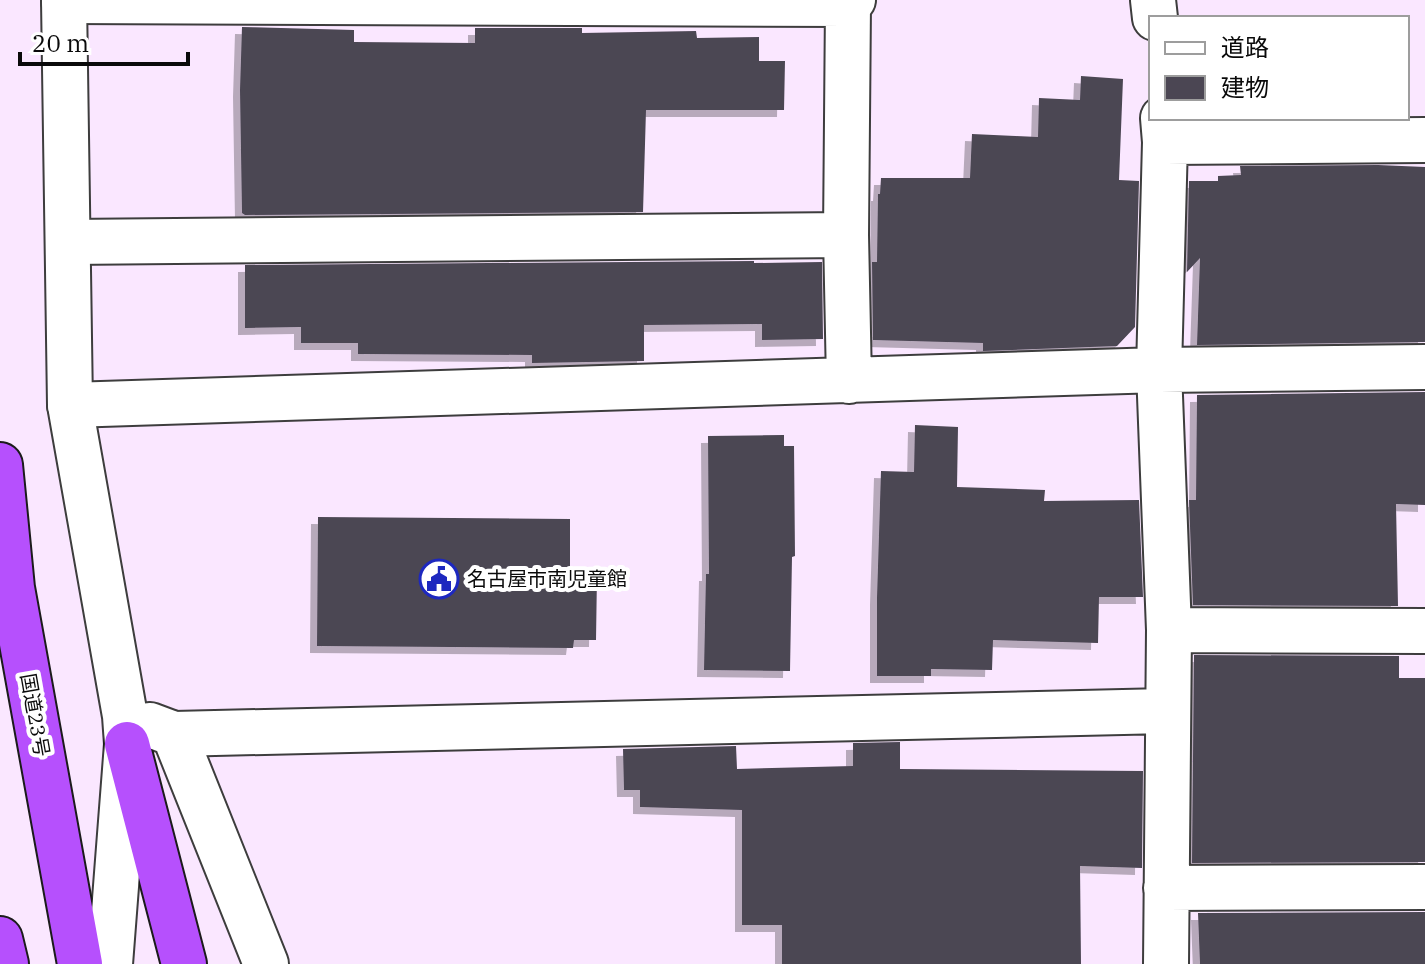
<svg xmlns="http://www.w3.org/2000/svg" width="1425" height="964" font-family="'IBM Plex Serif','Noto Sans JP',serif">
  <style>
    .building { fill: #4b4653; filter: url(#shadow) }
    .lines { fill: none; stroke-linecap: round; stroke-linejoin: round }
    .minor-casing { stroke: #3d3d3d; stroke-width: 48 }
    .tertiary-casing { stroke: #3d3d3d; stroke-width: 48 }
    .trunk-casing { stroke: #1b1b1b; stroke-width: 48 }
    .minor { stroke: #fff; stroke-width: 44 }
    .tertiary { stroke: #fff; stroke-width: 44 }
    .trunk { stroke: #b650fd; stroke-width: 44 }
    .labels { text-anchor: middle; stroke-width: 8; stroke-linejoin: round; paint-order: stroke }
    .poi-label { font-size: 20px; fill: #0a0a0a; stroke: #fff; text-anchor: start }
    .street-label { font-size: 20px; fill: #0a0a0a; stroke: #fff }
  </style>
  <defs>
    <filter id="shadow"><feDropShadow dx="-7" dy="7" stdDeviation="0" flood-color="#0004"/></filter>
  </defs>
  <rect width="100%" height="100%" fill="#fae7ff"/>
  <path class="building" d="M242,27l112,3v12l121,1v-15h107v5l114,-2 1,7 62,-1v24h26l-1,49h-138l-3,102 -398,3 -3,-2 -2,-123z
    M1081,76l42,3 -4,101 20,1 -4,146 -18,19 -134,5v-8l-110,-3 -1,-78h5l1,-68h2l1,-16h89l2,-44 66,3 1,-39 41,2z
    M1378,165l47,2v175l-228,3 3,-87 -13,14 2,-91h29v-5l23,-1 -1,-9z
    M754,261v2l68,-1 1,77 -61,1v-16l-118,1v36l-112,2v-8l-174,-1v-11h-57v-16l-56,1v-63z
    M1425,392v113l-29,-1 2,102 -205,-1 -4,-105h7l1,-105z
    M915,425l43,2 -1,60 88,3 -1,11 95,-1 4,97h-44l-1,46 -105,-3 -1,30 -61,-1v7h-54v-78l4,-127 33,1z
    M784,435v11h10l1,110 -3,1 -2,114 -86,-1 2,-96h3l-1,-138z
    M318,517l252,2v55h27l-1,66h-22l-1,8 -256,-2z
    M1194,655l205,1v22h26v184l-233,1z
    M900,742v27l243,2 -1,97 -62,-2 1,98h-299v-39h-40v-115l-102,-3v-17h-16l-1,-41 113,-3 1,23 116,-3v-23z
    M1425,912v52h-225l-2,-51z"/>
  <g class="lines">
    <defs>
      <path id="minor" d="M1153,0l2,18
        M64,1l784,3
        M1163,118l2,24 -6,228 10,260 -3,334
        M1165,142l260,-2
        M68,242l778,-7
        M849,381l-3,-146 2,-231 5,-4
        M70,405l1089,-35 266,-3
        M1169,630l256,1
        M150,725l24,9 92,230
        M174,734l992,-23
        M1166,888l259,-1"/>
      <path id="tertiary" d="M64,0l6,405 55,311 2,28 -17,220"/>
      <path id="trunk" d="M0,465l12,123 68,376
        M127,744l57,220
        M0,939l6,25"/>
    </defs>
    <use href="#minor" class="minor-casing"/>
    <use href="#tertiary" class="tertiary-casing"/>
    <use href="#trunk" class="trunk-casing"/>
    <use href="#minor" class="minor"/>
    <use href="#tertiary" class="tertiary"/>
    <use href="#trunk" class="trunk"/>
  </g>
  <defs>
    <symbol id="civic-ring" viewBox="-11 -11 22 22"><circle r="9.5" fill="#fff" stroke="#1d28bf" stroke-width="1.5"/><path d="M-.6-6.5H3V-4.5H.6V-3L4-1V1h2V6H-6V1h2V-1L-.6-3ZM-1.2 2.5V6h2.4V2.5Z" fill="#1d28bf"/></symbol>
  </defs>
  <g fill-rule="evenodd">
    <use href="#civic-ring" x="417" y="557" width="44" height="44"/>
  </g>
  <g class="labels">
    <g class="poi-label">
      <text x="467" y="586">名古屋市南児童館</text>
    </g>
    <g class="street-label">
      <text transform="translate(35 715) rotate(80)" y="7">国道23号</text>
    </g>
  </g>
  <rect x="1149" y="16" width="260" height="104" fill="#ffffff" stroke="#9d9d9d" stroke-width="2"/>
  <rect x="1165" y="42" width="40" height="12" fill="#ffffff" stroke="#9d9d9d" stroke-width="2"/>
  <text x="1221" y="56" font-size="24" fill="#0a0a0a">道路</text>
  <rect x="1165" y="76" width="40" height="24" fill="#4b4653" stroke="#9d9d9d" stroke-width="2"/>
  <text x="1221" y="96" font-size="24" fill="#0a0a0a">建物</text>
  <path d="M20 52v12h168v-12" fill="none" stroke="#0a0a0a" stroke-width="4"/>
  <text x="32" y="52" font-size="24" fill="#0a0a0a" stroke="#ffffff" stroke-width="6" paint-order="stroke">20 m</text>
</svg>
